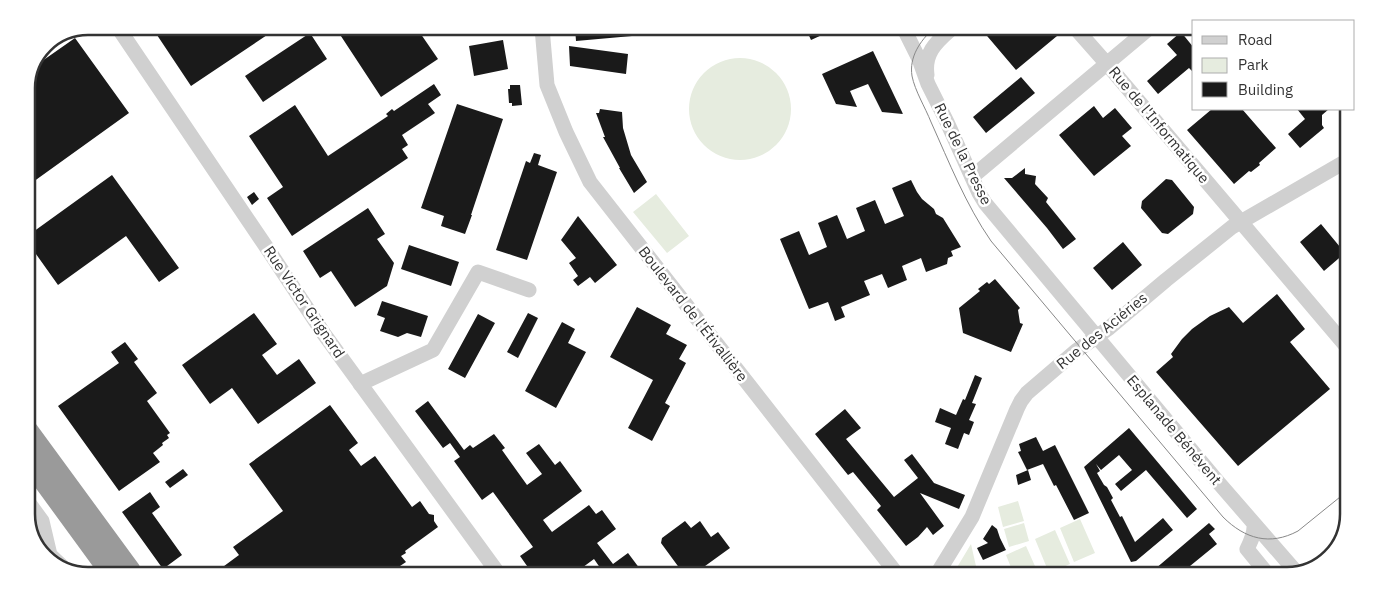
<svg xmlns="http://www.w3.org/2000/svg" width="1375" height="602" font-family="'IBM Plex Sans',sans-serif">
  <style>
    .green { fill: #e6ecdf }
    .building { fill: #1a1a1a }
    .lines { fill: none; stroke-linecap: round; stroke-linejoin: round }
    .minor { stroke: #d0d0d0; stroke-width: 15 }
    .highway { stroke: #9a9a9a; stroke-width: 22 }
    .tram { stroke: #888; stroke-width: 1 }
    .labels { text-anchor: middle; stroke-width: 5; stroke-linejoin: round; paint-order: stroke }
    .street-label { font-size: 15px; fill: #333; stroke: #fff }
    .rim { fill: none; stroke: #333; stroke-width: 2.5 }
  </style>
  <rect width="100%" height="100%" fill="#fff"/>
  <path class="green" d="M689 109a51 51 0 1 1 102 0a51 51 0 1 1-102 0Z
    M656,194l33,42 -22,17 -34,-41z
    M1018,501l6,20 -21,6 -5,-20z
    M1080,519l15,34 -21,9 -14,-34z
    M1024,523l5,18 -20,6 -5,-18z
    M1055,530l15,34 -21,9 -14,-34z
    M971,544l7,31 -25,-1z
    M1026,546l13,29h-25l-8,-20z"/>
  <path class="building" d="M151,26l73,1h55l-88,59z
    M335,27h81l22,32 -57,38z
    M575,28h65l-8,8 -56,5z
    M806,29h29l-24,11z
    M982,30h70l5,6 -41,34z
    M1181,32l13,16v25l-5,-5 -31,26 -11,-13 30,-26 -10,-11z
    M310,33l17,26 -64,43 -18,-26z
    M75,38l54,75 -103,74v-103l9,-18z
    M503,40l5,29 -34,7 -5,-30z
    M569,46l59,8 -2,20 -56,-8z
    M873,51l30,63 -21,-2 -14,-28 -18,7 7,16 -21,-3 -14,-30z
    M1021,77l14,16 -49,40 -13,-16z
    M434,84l7,11 -13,9 7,9 -33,22 6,10 -6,4 6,9 -116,78 -25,-38 16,-11 -34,-51 46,-31 33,51 60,-40 -2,-2 6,-5 2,2z
    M510,85h10l2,20 -10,1v-3h-3l-1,-14h2z
    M457,104l46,15 -32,96h1l-7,19 -24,-8 3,-10 -23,-8z
    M1094,106l9,12 12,-10 17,20 -10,8 9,10 -37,30 -35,-41z
    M600,109l22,3 1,16 8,27 16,27 -13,11 -15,-25h1l-17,-31h2l-9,-24h3z
    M1212,109h30l34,39 -17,15 1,2 -9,7 -2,-1 -15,13 -47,-54z
    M1297,109h32l-7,6v10l2,3 -24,20 -12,-14 17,-15z
    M534,153l7,2 -3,10 19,7 -30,88 -31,-10 30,-89 4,2z
    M1025,168v6l11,2 -1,8 13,14 -2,4 30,37 -13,10 -16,-21 -43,-50h8z
    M112,175l67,93 -20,14 -33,-46 -68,49 -32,-45v-3z
    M1166,179l6,1 22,27 -1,7 -25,20 -6,-1 -21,-25 1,-7z
    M911,180l6,12 5,7 12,10 2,5 7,4 18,29 -10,4 2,5 -5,2 -1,6 -21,8 -5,-14 -19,8 5,14 -19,8 -6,-14 -18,7 6,14 -29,12 4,10 -10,4 -7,-19 -19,7 -29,-70 19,-8 10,24 18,-8 -9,-24 19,-8 10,24 18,-8 -9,-23 19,-8 10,24 19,-8 -12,-28z
    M254,192l5,7 -7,6 -5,-8z
    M368,208l17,26 -8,5 17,24 -7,23 -32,21 -24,-36 -11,7 -17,-27z
    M578,216l39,49 -22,18 -5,-6 -12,9 -5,-6 5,-4 -9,-13 7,-5 -15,-18z
    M1321,224l24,29 -21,18 -24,-29z
    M1123,242l19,23 -30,25 -19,-22z
    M409,245l50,17 -8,24 -50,-17z
    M995,279l25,29 -2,2 2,13 3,1 -12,28 -48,-19 -4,-25 21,-17 -2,-2 9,-7 2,2z
    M1277,294l28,35 -15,13 40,47 -92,77 -82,-94 17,-15 -2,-3 11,-15 10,-10 18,-13 19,-9 14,16z
    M382,301l46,15 -7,21 -14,-4 -9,4 -18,-6 5,-13 -8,-3z
    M637,307l34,18 -5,9 21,11 -8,14 7,4 -21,40 5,3 -18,35 -24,-13 25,-48 -43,-23z
    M254,313l23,31 -15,11 15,20 22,-16 17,24 -58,41 -26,-36 -22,16 -28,-39z
    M528,313l10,5 -20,40 -11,-6z
    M478,314l17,9 -30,55 -17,-9z
    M562,322l13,7 -7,14 18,9 -30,56 -31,-17z
    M125,342l13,17 -4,3 23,31 -10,8 23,32 -3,2 2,3 -7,5 1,2 -10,8 7,9 -41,29 -61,-85 61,-43 -8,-11z
    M975,375l7,3 -10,25 4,1 -7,16 5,2 -5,13 -5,-2 -6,16 -13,-5 6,-16 -16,-6 5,-14 16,7 7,-16 2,1z
    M428,401l36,49 6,-5 3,3 21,-14 11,14 -3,2 25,35 15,-11 -16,-21 13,-9 16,21 5,-4 22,30 -39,29 9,12 37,-27 7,9 6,-4 14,19 -19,14 16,21 15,-11 15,20h-42l2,-1 -9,-13 -19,14h-43l-12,-17 13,-9 -40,-55 -11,8 -28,-39 6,-4 -10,-14 -7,5 -28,-37z
    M330,405l28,38 -9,7 12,16 14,-10 37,51 8,-6 9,13 5,1v6l4,6 -33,24 1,2 -5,3 5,6 -15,10h-175l23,-17 -6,-8 50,-36 -34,-47z
    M845,409l16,19 -15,11 48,58 24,-19 -14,-18 8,-6 22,29 31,12 -6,14 -39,-16 24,33 -11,9 -6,-8 -9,10 -12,9 -29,-36 4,-4 -28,-34 -5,3 -33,-41z
    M1129,428l68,81 -10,9 -41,-48 -25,21 -6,-7 17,-14 -13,-15 -18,15 -5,-6 4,7 -3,2 7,12 3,2 6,11 -2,2 9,17 2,-1 13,26 28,-24 10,12 -37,31 -5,1 -47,-95z
    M1036,437l7,14 12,-6 34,68 -15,7 -18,-35 -2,1 -11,-22 -16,6 -9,-18 3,-1 -2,-7z
    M183,469l5,6 -18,13 -5,-6z
    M1028,470l3,10 -13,5 -2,-10z
    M150,492l10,15 -8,6 30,42 -19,14 -41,-57z
    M685,521l6,7 9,-7 11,16 7,-5 12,16 -36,26 -11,-1 -22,-30 1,-5z
    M1209,523l6,6 -6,5 8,10 -38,31h-31z
    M992,525l5,4 3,9 6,12 -23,10 -6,-12 11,-5 -5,-4z"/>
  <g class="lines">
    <path class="minor" d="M117,26l154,228 53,80 174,239
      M542,28l5,57 19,47 24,50 307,392
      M904,29l15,30 9,25 19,38 32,71 6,10 233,279 79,91
      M1077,30l30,34 239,282
      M927,75c-3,-21 8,-32 23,-45
      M972,177l175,-147
      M360,384l73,-34 45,-78 51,18
      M26,499l16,22 8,34
      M1254,524c1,9 -3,17 -7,25l22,27
      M44,556l6,-1 17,16
      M937,574l35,-57 45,-108 4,-8 6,-8 49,-42 33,-23 57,-48 66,-53 116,-67"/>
    <path class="highway" d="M26,429l104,142
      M26,456l84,115"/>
    <path class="tram" d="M933,29c-13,12 -24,28 -21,47 3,15 13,31 19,46 18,40 35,83 60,119l232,276c22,22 47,29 75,14l47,-38"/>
  </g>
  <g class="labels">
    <g class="street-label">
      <text transform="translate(1159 125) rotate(50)" y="5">Rue de l'Informatique</text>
      <text transform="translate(963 154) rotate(64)" y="5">Rue de la Presse</text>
      <text transform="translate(304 302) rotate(56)" y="5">Rue Victor Grignard</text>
      <text transform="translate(693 314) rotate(52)" y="5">Boulevard de l'Étivallière</text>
      <text transform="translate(1102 331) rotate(-39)" y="5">Rue des Aciéries</text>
      <text transform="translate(1174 430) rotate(50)" y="5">Esplanade Bénévent</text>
    </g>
  </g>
  <path d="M0 0H1375V602H0ZM88 35H1287A53 53 0 0 1 1340 88V514A53 53 0 0 1 1287 567H88A53 53 0 0 1 35 514V88A53 53 0 0 1 88 35Z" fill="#fff" fill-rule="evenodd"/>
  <path class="rim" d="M88 35H1287A53 53 0 0 1 1340 88V514A53 53 0 0 1 1287 567H88A53 53 0 0 1 35 514V88A53 53 0 0 1 88 35Z"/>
  <rect x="1192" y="20" width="162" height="90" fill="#ffffff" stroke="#adadad"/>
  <rect x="1202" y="36" width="25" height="8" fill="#d0d0d0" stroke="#adadad"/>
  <text x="1238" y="45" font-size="15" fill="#333333">Road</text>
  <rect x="1202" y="58" width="25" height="15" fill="#e6ecdf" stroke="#adadad"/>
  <text x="1238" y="70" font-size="15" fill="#333333">Park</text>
  <rect x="1202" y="82" width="25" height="15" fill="#1a1a1a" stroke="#adadad"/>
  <text x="1238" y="95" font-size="15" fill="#333333">Building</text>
</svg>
